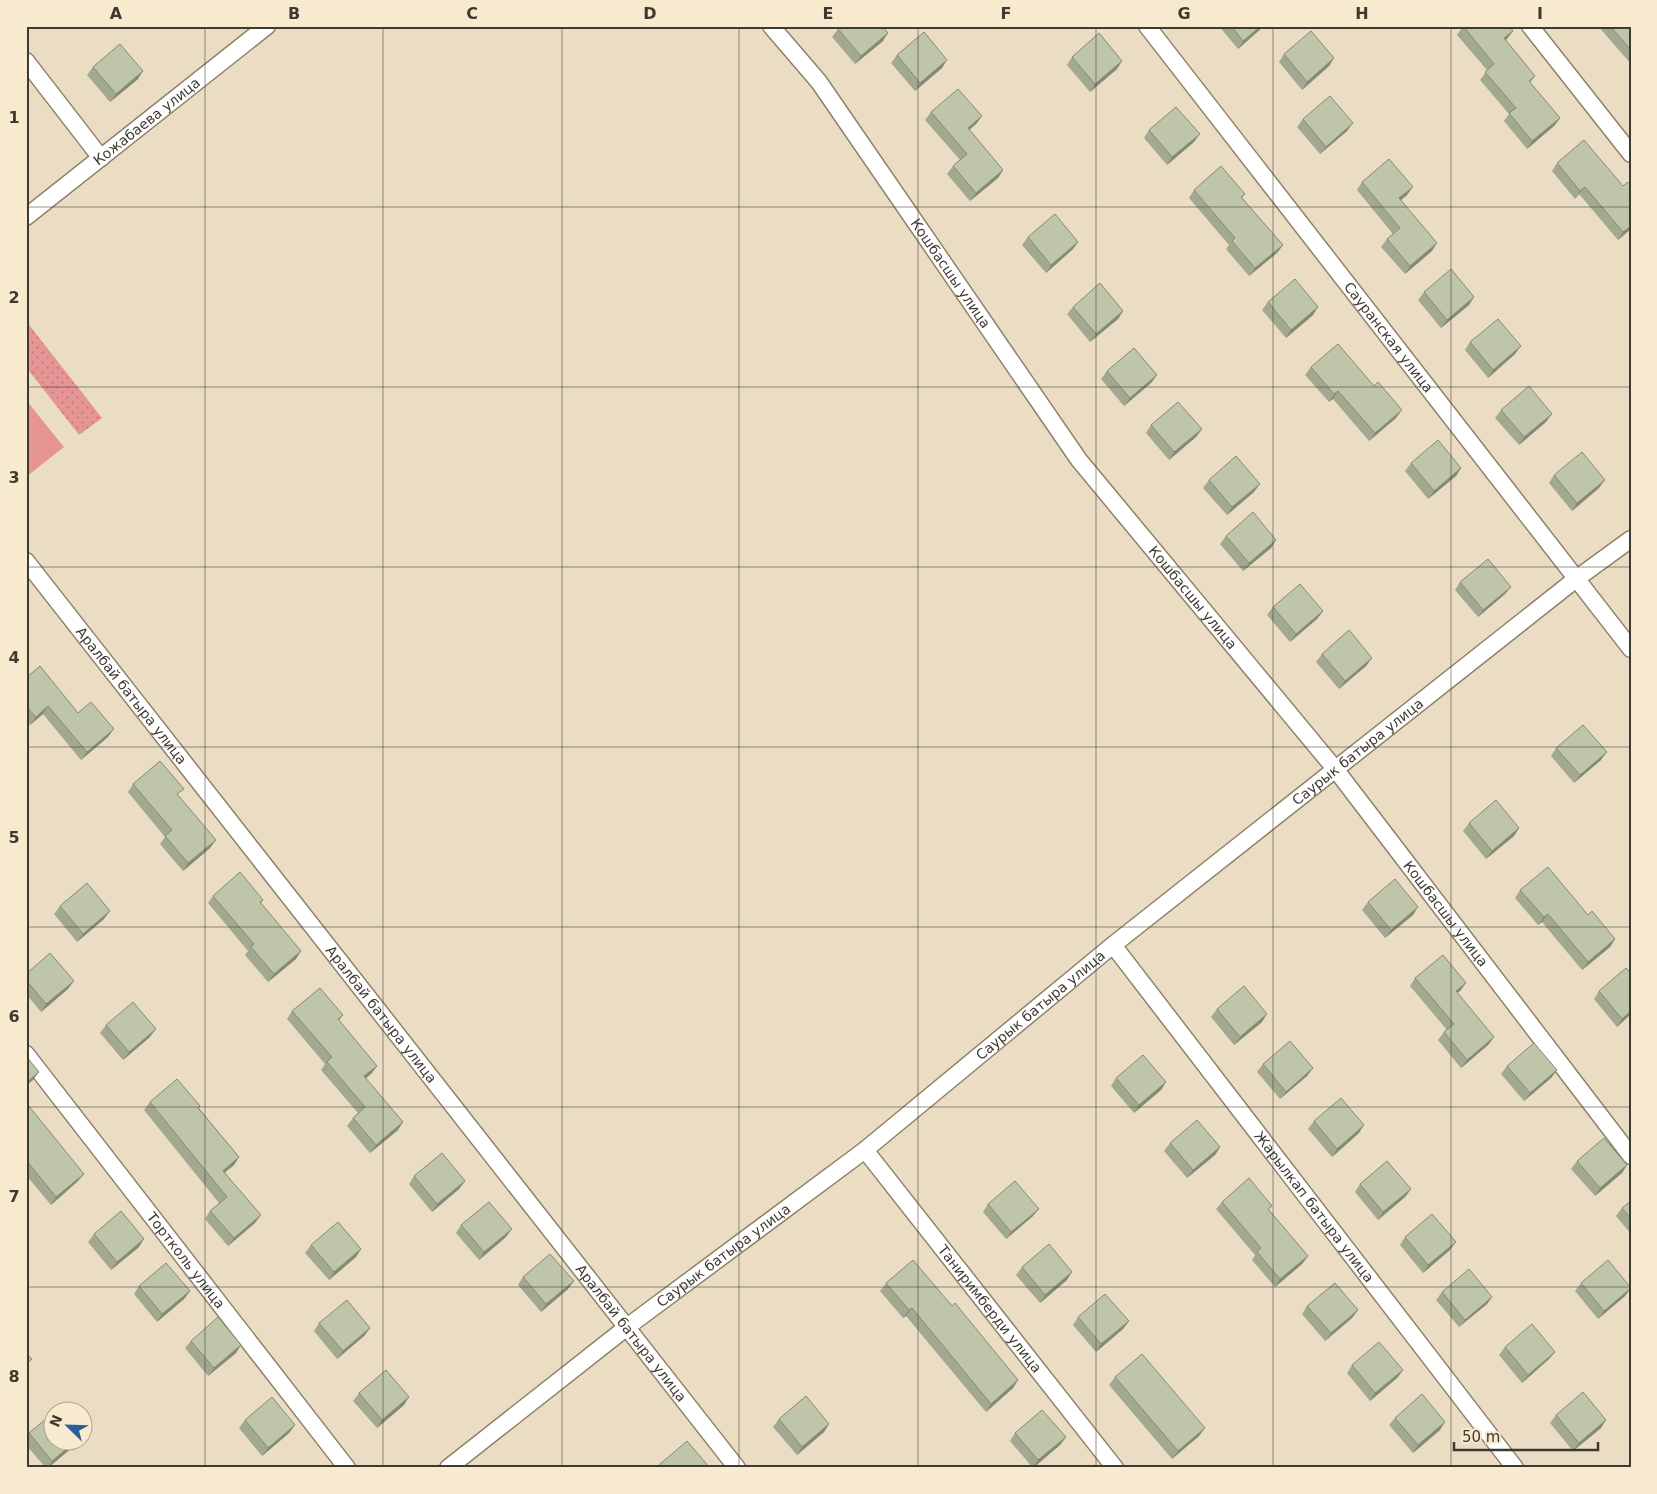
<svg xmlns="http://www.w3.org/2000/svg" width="1657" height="1494" font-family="'DejaVu Sans',sans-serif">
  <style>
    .park { fill: url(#park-dots) }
    .garden { fill: #e69595 }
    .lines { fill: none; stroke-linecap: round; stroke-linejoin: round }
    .street-casing { stroke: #8e826a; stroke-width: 19 }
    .street { stroke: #fff; stroke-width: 16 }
    .wall { fill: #a3a991 }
    .shaded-wall { fill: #858a76 }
    .building { fill: #bec5a9; stroke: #858a76 }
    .grid { fill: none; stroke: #3f3a2f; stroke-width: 1; stroke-opacity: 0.55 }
    .labels { text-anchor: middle; stroke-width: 4; stroke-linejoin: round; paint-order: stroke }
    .street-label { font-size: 14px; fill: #3f3a2f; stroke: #f8eacf }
    .neatline { fill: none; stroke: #3f3a2f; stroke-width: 2 }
    .grid-label { font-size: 16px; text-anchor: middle; font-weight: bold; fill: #3f3a2f }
  </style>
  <defs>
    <pattern id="park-dots" width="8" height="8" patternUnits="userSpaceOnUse" patternTransform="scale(1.25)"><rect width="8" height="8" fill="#e69595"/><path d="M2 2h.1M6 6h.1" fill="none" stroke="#bc7b7a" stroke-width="1.8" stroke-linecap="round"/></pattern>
  </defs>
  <rect width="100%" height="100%" fill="#eaddc3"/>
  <path class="park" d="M26,321l76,97 -23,17 -53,-68z"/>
  <path class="garden" d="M26,400l38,47 -38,30z"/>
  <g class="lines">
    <defs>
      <g id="street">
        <path id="s1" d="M771,26l48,56 260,378 257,310 295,386"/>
        <path id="s2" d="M1147,26l484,623"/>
        <path d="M1530,26l101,128"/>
        <path d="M26,61l75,97"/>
        <path id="s3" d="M26,217l241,-191"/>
        <path id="s4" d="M26,561l711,907"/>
        <path id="s5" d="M1113,945l402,523"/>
        <path id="s6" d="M26,1054l321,414"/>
        <path id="s7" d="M865,1150l250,318"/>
        <path id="s8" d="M448,1468l179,-141 238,-177 248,-205 463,-366 55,-40"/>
      </g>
    </defs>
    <use href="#street" class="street-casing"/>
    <use href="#street" class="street"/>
  </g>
  <path class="wall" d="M1219,26h45l-26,23z
    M1463,26l44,13 -1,1 29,36 -5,7 30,35 -6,8 -27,23 -23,-28 5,-7 -29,-34 7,-10 -30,-35z
    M1598,26h33v38z
    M838,29l45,12 -28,23 -23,-27z
    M1284,54l50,4 -5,8 -27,24 -23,-28z
    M897,55l45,13 -27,23 -24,-28z
    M1072,57l45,12 -27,23 -23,-27z
    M93,67l45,12 -28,23 -23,-27z
    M931,112l51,4 -6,8 -7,6 34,40 -5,8 -28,23 -23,-27 6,-8 7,-6 -35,-40z
    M1303,119l44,12 -27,23 -23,-27z
    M1149,130l45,12 -27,23 -23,-27z
    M1557,163l66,23 8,-1v44l-13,11 -39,-46 -4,5 -23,-28z
    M1362,182l45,13 -6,5 31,51 -27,23 -24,-27 6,-8 6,-5 -36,-44z
    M1194,190l51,4 -3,4 41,47 -6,8 -28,23 -23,-27 3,-4 -40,-47z
    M1028,237l50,5 -5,7 -27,24 -24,-28z
    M1424,292l45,13 -28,23 -23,-28z
    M1268,302l45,13 -27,23 -24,-28z
    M1073,307l50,4 -5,8 -28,23 -23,-28z
    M1470,342l45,12 -27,24 -23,-28z
    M1311,367l85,51 -27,23 -36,-42 -4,3 -24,-27z
    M1107,371l50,4 -6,8 -27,23 -23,-27z
    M1501,410l45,12 -27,23 -24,-27z
    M1151,425l51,4 -6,8 -27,23 -23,-27z
    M1411,463l50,5 -5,8 -28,23 -23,-28z
    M1554,475l45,13 -27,23 -23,-28z
    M1209,480l45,12 -27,23 -24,-27z
    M1226,536l50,4 -5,8 -28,23 -23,-27z
    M1460,582l45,12 -27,23 -23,-27z
    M1273,607l50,4 -6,8 -27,23 -23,-27z
    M1322,654l50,4 -6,8 -27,23 -23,-27z
    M26,678l52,35 30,24 -27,23 -38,-46 -13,11 -4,-5z
    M1556,748l45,12 -27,23 -23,-27z
    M133,784l45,12 32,52 -27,23 -23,-27 5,-7 -37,-45z
    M1469,823l50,5 -5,8 -28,23 -23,-28z
    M1520,890l68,25 27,24 -5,8 -28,23 -40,-48 -4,3 -23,-27z
    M213,896l50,4 -2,3 35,56 -28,23 -23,-27 3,-4 -40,-48z
    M1368,902l45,13 -28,23 -23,-28z
    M60,906l44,13 -27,23 -23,-28z
    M26,974l42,15 -27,23 -15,-18z
    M1415,978l51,5 -6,8 -3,2 37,44 -6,8 -27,23 -23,-28 6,-8 3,-2 -37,-44z
    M1599,991l32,23 -14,13 -23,-28z
    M1217,1009l45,13 -28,23 -23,-28z
    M292,1011l51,4 -4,6 38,45 -6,8 -5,4 32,52 -28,23 -23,-27 6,-8 5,-5 -37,-43 4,-6 -38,-45z
    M106,1025l44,12 -27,23 -23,-27z
    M1263,1064l50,4 -6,8 -27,23 -23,-27z
    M1507,1066l50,4 -6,8 -27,23 -23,-27z
    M1116,1078l50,4 -5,8 -27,23 -23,-27z
    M150,1102l50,4 -1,2 40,49 -5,8 -9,7 30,51 -27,23 -23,-27 5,-8 9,-8 -75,-93z
    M26,1106l52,75 -27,24 -25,-30z
    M1314,1121l45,12 -27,24 -24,-28z
    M1170,1143l50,4 -5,8 -28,23 -23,-27z
    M1577,1161l50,4 -5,8 -27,23 -24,-27z
    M414,1176l51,5 -6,8 -27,23 -23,-28z
    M1360,1184l51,5 -6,8 -27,23 -23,-28z
    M1631,1201v33l-15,-18 6,-8z
    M1222,1202l47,8 39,46 -6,8 -27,23 -23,-27 3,-5 -39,-46z
    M988,1204l45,12 -27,23 -23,-27z
    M461,1225l45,12 -27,23 -23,-27z
    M94,1234l45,13 -28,23 -23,-28z
    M1405,1237l45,13 -27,23 -23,-28z
    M311,1245l50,4 -5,8 -27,23 -24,-27z
    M1022,1267l45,13 -27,23 -24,-28z
    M523,1277l45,12 -27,23 -23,-27z
    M886,1283l132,97 -5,8 -27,24 -80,-96 -3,2 -23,-27z
    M1581,1283l44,13 -27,23 -23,-28z
    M139,1286l51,5 -6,8 -27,23 -23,-28z
    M1442,1292l50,5 -5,7 -28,23 -23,-27z
    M1307,1306l51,4 -6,8 -27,23 -23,-27z
    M1078,1317l51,4 -6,8 -27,23 -23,-27z
    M319,1323l51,5 -6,8 -27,23 -23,-28z
    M191,1341l45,12 -28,23 -23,-28z
    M1505,1347l50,5 -6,7 -27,24 -23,-28z
    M1352,1365l51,5 -6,8 -27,23 -23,-28z
    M1115,1377l84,59 -27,23 -63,-74z
    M359,1393l45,12 -27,23 -24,-27z
    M1556,1415l50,5 -5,8 -28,23 -23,-28z
    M1395,1418l45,12 -27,23 -24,-28z
    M779,1419l50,5 -5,8 -27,23 -24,-28z
    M245,1420l50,5 -6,8 -27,23 -23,-28z
    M29,1433l23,9h25l-3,4 -26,22h-2l-20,-23v-7z
    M1015,1433l51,4 -6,8 -27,23 -23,-27z
    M660,1464l50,4h-53z"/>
  <path class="shaded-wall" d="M1261,26h3l-26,23 5,-8z
    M1513,31l-6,8 -9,7 6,-8z
    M888,33l-5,8 -28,23 6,-8z
    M1334,58l-5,8 -27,24 5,-8z
    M947,60l-5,8 -27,23 5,-8z
    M1122,61l-5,8 -27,23 5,-8z
    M143,71l-5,8 -28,23 6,-8z
    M982,116l-6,8 -14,12 6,-8z
    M1560,118l-6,8 -27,23 5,-8z
    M1353,123l-6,8 -27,23 6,-7z
    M1200,134l-6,8 -27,23 5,-8z
    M1003,170l-5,8 -28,23 6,-8z
    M1413,187l-6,8 -13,11 5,-8z
    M1585,187l-6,7 -4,5 5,-8z
    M1631,226v3l-13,11 5,-8z
    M1078,242l-5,7 -27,24 5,-8z
    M1437,243l-5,8 -27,23 5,-8z
    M1283,245l-6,8 -28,23 6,-8z
    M1474,297l-5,8 -28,23 6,-8z
    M1318,307l-5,8 -27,23 5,-8z
    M1123,311l-5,8 -28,23 6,-8z
    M1521,346l-6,8 -27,24 5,-8z
    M1157,375l-6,8 -27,23 6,-8z
    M1338,391l-5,8 -4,3 5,-8z
    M1402,410l-6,8 -27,23 6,-8z
    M1552,414l-6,8 -27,23 5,-8z
    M1202,429l-6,8 -27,23 5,-8z
    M1461,468l-5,8 -28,23 6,-8z
    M1605,480l-6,8 -27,23 5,-8z
    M1260,484l-6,8 -27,23 5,-8z
    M1276,540l-5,8 -28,23 6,-8z
    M1511,587l-6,7 -27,23 5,-7z
    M1323,611l-6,8 -27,23 6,-8z
    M1372,658l-6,8 -27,23 6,-8z
    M48,706l-5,8 -13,11 6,-8z
    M114,729l-6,8 -27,23 6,-8z
    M1607,752l-6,8 -27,23 6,-8z
    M1519,828l-5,8 -28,23 6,-8z
    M216,840l-6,8 -27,23 5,-8z
    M1418,907l-5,8 -28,23 6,-8z
    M110,911l-6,8 -27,23 6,-8z
    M1548,914l-6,8 -4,3 6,-8z
    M1615,939l-5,8 -28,23 6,-8z
    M301,951l-5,8 -28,23 6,-8z
    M74,981l-6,8 -27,23 5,-8z
    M1466,983l-6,8 -10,8 6,-8z
    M1631,1011v3l-14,13 5,-8z
    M1267,1014l-5,8 -28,23 6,-8z
    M156,1029l-6,8 -27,23 6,-8z
    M1494,1037l-6,8 -27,23 6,-8z
    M377,1066l-6,8 -12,10 5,-8z
    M1313,1068l-6,8 -27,23 6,-7z
    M1557,1070l-6,8 -27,23 6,-8z
    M39,1072l-6,8 -7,6v-3z
    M1166,1082l-5,8 -27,23 5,-8z
    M403,1122l-5,8 -28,23 6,-8z
    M1364,1125l-5,8 -27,24 5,-8z
    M1220,1147l-5,8 -28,23 6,-8z
    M239,1157l-5,8 -16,13 5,-7z
    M1627,1165l-5,8 -27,23 5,-8z
    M84,1174l-6,7 -27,24 5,-8z
    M465,1181l-6,8 -27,23 5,-8z
    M1411,1189l-6,8 -27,23 5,-8z
    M1039,1209l-6,7 -27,23 5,-7z
    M261,1215l-6,8 -27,23 6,-8z
    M512,1229l-6,8 -27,23 5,-8z
    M144,1239l-5,8 -28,23 6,-8z
    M1456,1242l-6,8 -27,23 5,-8z
    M361,1249l-5,8 -27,23 5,-8z
    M1308,1256l-6,8 -27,23 5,-8z
    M1072,1272l-5,8 -27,23 5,-8z
    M574,1281l-6,8 -27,23 5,-8z
    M1631,1288l-6,8 -27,23 6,-8z
    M190,1291l-6,8 -27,23 5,-8z
    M1492,1297l-5,7 -28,23 6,-7z
    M912,1308l-6,8 -3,2 6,-8z
    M1358,1310l-6,8 -27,23 6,-8z
    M1129,1321l-6,8 -27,23 5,-8z
    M370,1328l-6,8 -27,23 6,-8z
    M241,1345l-5,8 -28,23 6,-8z
    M1555,1352l-6,7 -27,24 6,-8z
    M1403,1370l-6,8 -27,23 5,-8z
    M1018,1380l-5,8 -27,24 5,-8z
    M409,1397l-5,8 -27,23 5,-8z
    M1606,1420l-5,8 -28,23 6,-8z
    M1445,1422l-5,8 -27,23 5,-8z
    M829,1424l-5,8 -27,23 5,-8z
    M295,1425l-6,8 -27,23 6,-8z
    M1205,1428l-6,8 -27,23 6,-8z
    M1066,1437l-6,8 -27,23 5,-8z
    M75,1442h2l-3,4 -26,22 4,-7z"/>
  <path class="building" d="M841,26h41l6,7 -27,23 -23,-27z
    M1231,26h30l-18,15z
    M1463,26h46l4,5 -9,7 31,38 -6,5 31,37 -28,23 -23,-28 7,-5 -31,-36 9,-8z
    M1610,26h21v24z
    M1311,31l23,27 -27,24 -23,-28z
    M924,32l23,28 -27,23 -23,-28z
    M1099,33l23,28 -27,23 -23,-27z
    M120,44l23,27 -27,23 -23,-27z
    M958,89l24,27 -14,12 35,42 -27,23 -23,-27 14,-12 -36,-42z
    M1330,96l23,27 -27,24 -23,-28z
    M1176,107l24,27 -28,23 -23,-27z
    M1584,140l39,46 5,-4 3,3v41l-8,6 -38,-45 -5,4 -23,-28z
    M1389,159l24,28 -14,11 38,45 -27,23 -23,-27 13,-11 -38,-46z
    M1221,166l24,28 -4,3 42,48 -28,23 -23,-27 3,-3 -41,-48z
    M1055,214l23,28 -27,23 -23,-28z
    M1451,269l23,28 -27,23 -23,-28z
    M1295,279l23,28 -27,23 -23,-28z
    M1100,283l23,28 -27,23 -23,-27z
    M1498,319l23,27 -28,24 -23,-28z
    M1338,344l36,42 4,-4 24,28 -27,23 -37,-42 -4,3 -23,-27z
    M1134,348l23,27 -27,23 -23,-27z
    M1529,386l23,28 -28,23 -23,-27z
    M1178,402l24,27 -28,23 -23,-27z
    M1438,440l23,28 -27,23 -23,-28z
    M1582,452l23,28 -28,23 -23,-28z
    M1236,456l24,28 -28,23 -23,-27z
    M1253,512l23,28 -27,23 -23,-27z
    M1488,559l23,28 -28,23 -23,-28z
    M1300,584l23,27 -27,23 -23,-27z
    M1349,630l23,28 -27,23 -23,-27z
    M40,666l38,47 13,-11 23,27 -27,23 -39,-46 -12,11 -10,-11v-28z
    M1583,725l24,27 -27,23 -24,-27z
    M160,761l24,28 -7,5 39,46 -28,23 -23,-27 7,-6 -39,-46z
    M1496,800l23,28 -27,23 -23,-28z
    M1548,867l40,48 4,-4 23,28 -27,23 -40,-48 -4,3 -24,-27z
    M240,872l23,28 -3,2 41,49 -27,23 -23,-27 3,-3 -41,-48z
    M1395,879l23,28 -27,23 -23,-28z
    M87,883l23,28 -27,23 -23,-28z
    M50,953l24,28 -28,23 -20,-24v-6z
    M1443,955l23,28 -10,8 38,46 -27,23 -23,-28 10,-8 -39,-46z
    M1626,968l5,5v38l-9,8 -23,-28z
    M1244,986l23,28 -27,23 -23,-28z
    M320,988l23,27 -5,4 39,47 -13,10 39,46 -27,23 -23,-27 12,-11 -38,-45 5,-5 -40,-46z
    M133,1002l23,27 -27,23 -23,-27z
    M1290,1041l23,27 -27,24 -23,-28z
    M1534,1043l23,27 -27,23 -23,-27z
    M1143,1055l23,27 -27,23 -23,-27z
    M26,1056l13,16 -13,11z
    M177,1079l23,27 -2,2 41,49 -16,14 38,44 -27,23 -24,-27 17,-14 -77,-95z
    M1341,1098l23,27 -27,24 -23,-28z
    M28,1105l56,69 -28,23 -30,-37v-54z
    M1197,1120l23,27 -27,23 -23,-27z
    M1604,1138l23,27 -27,23 -23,-27z
    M442,1153l23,28 -28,23 -23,-28z
    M1387,1161l24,28 -28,23 -23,-28z
    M1249,1178l23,28 -4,3 40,47 -28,23 -23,-27 4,-4 -39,-46z
    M1015,1181l24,28 -28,23 -23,-28z
    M1631,1201v18l-9,-11z
    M489,1202l23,27 -28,23 -23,-27z
    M121,1211l23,28 -27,23 -23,-28z
    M1432,1214l24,28 -28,23 -23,-28z
    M338,1222l23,27 -27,23 -23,-27z
    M1049,1244l23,28 -27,23 -23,-28z
    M550,1254l24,27 -28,23 -23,-27z
    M913,1260l39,46 3,-3 63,77 -27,24 -79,-96 -3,2 -23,-27z
    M1608,1260l23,28 -27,23 -23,-28z
    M166,1263l24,28 -28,23 -23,-28z
    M1469,1269l23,28 -27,23 -23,-28z
    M1335,1283l23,27 -27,23 -24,-27z
    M1105,1294l24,27 -28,23 -23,-27z
    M347,1300l23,28 -27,23 -24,-28z
    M218,1317l23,28 -27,23 -23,-27z
    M1532,1324l23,28 -27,23 -23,-28z
    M1379,1342l24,28 -28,23 -23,-28z
    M26,1353l6,6 -6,5z
    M1142,1354l63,74 -27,23 -63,-74z
    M386,1370l23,27 -27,23 -23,-27z
    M1583,1392l23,28 -27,23 -23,-28z
    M1422,1394l23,28 -27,23 -23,-27z
    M806,1396l23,28 -27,23 -23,-28z
    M272,1397l23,28 -27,23 -23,-28z
    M1042,1410l24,27 -28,23 -23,-27z
    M52,1414v28h23l-23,19 -23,-28z
    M687,1441l23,27h-47l-3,-4z
    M839,1465l3,3h-6z"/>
  <path class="grid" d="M205,26v1442M383,26v1442M562,26v1442M739,26v1442M918,26v1442M1096,26v1442M1273,26v1442M1451,26v1442M26,207h1605M26,387h1605M26,567h1605M26,747h1605M26,927h1605M26,1107h1605M26,1287h1605"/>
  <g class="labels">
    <g class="street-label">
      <text dy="5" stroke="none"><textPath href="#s3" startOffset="154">Кожабаева улица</textPath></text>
      <text dy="5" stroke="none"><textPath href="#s1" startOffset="306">Кошбасшы улица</textPath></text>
      <text dy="5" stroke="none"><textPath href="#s2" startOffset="394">Сауранская улица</textPath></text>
      <text dy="5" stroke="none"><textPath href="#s1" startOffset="711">Кошбасшы улица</textPath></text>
      <text dy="5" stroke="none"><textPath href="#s4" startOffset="171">Аралбай батыра улица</textPath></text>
      <text dy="5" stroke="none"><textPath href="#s8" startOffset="1158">Саурык батыра улица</textPath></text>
      <text dy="5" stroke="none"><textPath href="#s1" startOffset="1116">Кошбасшы улица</textPath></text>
      <text dy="5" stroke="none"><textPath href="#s8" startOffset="752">Саурык батыра улица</textPath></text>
      <text dy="5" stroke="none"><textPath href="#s4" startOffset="576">Аралбай батыра улица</textPath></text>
      <text dy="5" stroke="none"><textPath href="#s5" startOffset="330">Жарылкап батыра улица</textPath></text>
      <text dy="5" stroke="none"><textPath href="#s8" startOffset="348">Саурык батыра улица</textPath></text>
      <text dy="5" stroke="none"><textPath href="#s6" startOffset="261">Тортколь улица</textPath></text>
      <text dy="5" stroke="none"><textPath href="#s7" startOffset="202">Таниримберди улица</textPath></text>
      <text dy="5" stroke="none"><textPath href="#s4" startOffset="981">Аралбай батыра улица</textPath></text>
    </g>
  </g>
  <rect width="1657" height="1494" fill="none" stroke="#f8eacf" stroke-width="55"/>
  <g transform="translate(68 1426) rotate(293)"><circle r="24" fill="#f8eacf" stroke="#aea48f"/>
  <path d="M0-4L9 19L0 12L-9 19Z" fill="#266199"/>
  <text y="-8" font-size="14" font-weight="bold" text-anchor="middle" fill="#3f3a2f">N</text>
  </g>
  <path d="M1454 1442v8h144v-8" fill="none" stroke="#3f3a2f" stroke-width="2.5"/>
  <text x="1462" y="1442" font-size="15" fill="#3f3a2f" stroke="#f8eacf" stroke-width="4" paint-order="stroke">50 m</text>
  <rect x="28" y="28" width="1602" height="1438" class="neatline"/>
  <g class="grid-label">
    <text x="116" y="19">A</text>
    <text x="294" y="19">B</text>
    <text x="472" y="19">C</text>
    <text x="650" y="19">D</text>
    <text x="828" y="19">E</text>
    <text x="1006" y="19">F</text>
    <text x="1184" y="19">G</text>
    <text x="1362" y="19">H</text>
    <text x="1540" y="19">I</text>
    <text x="14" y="123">1</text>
    <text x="14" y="303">2</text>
    <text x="14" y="483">3</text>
    <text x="14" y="663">4</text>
    <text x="14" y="843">5</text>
    <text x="14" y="1022">6</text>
    <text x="14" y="1202">7</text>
    <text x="14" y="1382">8</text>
  </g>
</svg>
